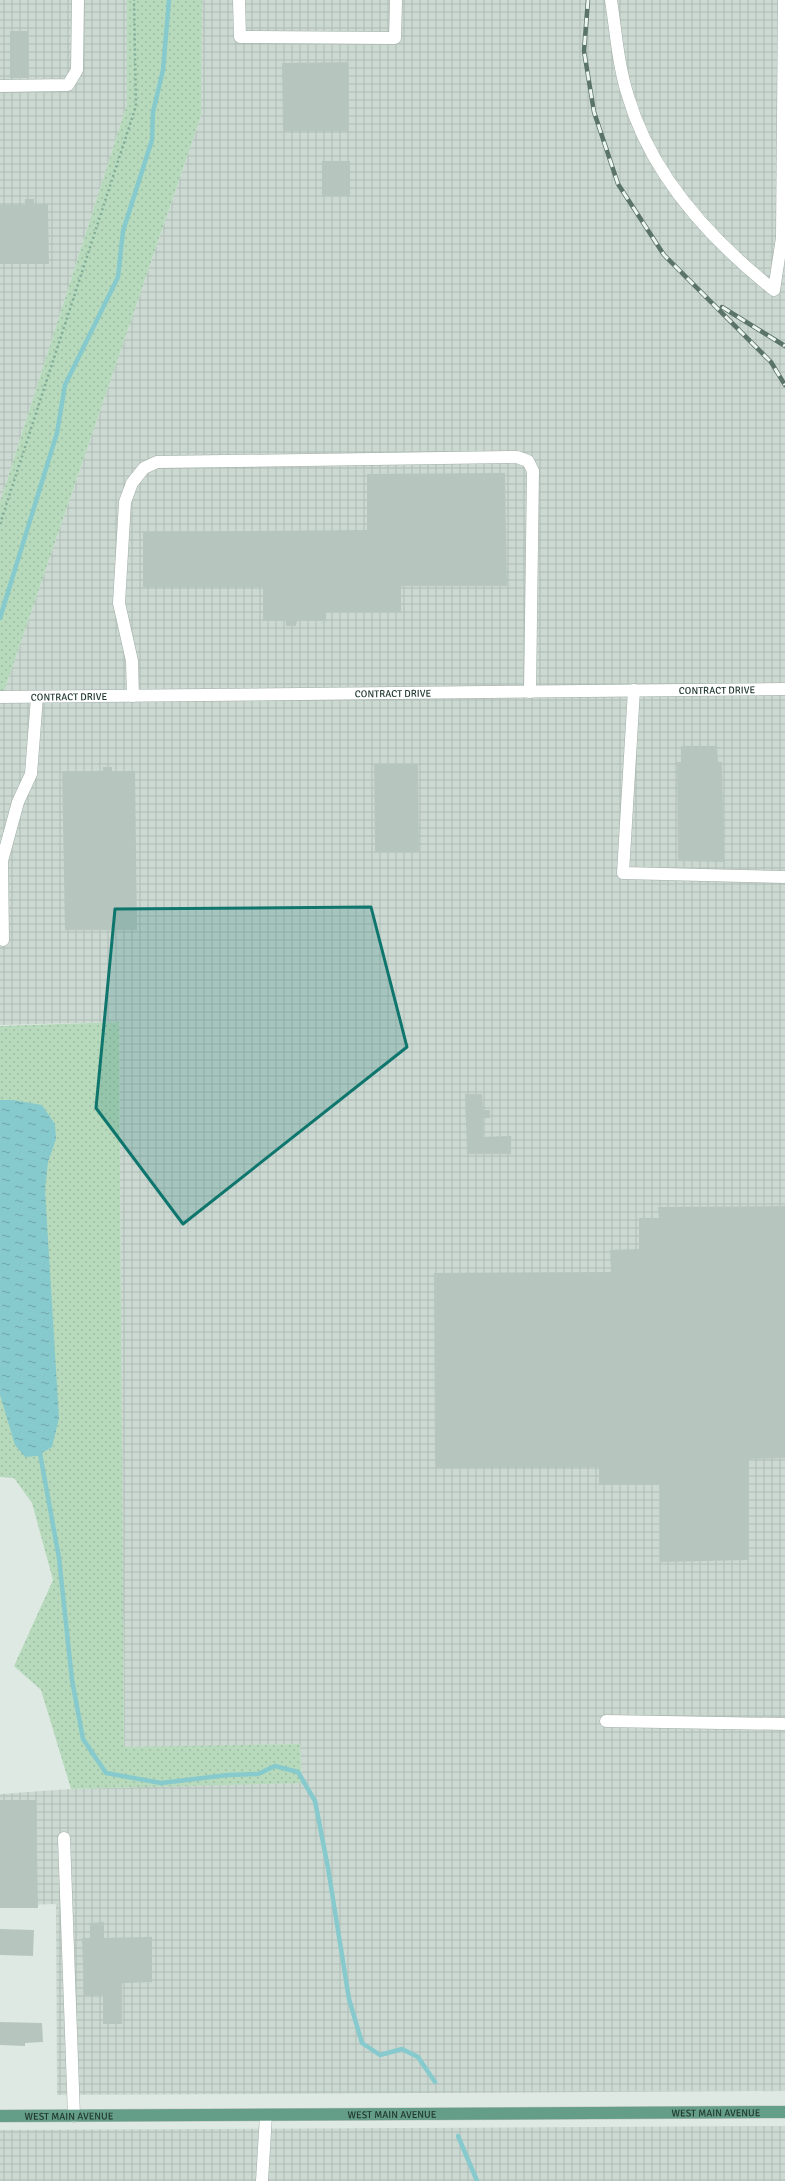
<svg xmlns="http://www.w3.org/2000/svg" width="785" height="2181" font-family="Signika,sans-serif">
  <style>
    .industrial { fill: url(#industrial-grid) }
    .park { fill: url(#park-dots) }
    .water { fill: url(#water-ripples) }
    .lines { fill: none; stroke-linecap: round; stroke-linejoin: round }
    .stream { stroke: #87cacd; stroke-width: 4.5 }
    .building { fill: #b6c6be }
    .minor-casing { stroke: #a1b0a9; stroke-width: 13 }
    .major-casing { stroke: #bcc3c1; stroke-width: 13 }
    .path { stroke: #7fab99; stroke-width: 2.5; stroke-dasharray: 2 3; stroke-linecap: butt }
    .minor { stroke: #fff; stroke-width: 12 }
    .major { stroke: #649d88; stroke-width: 12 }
    .rail-casing { stroke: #5a746a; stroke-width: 4.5 }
    .rail { stroke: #eef6f1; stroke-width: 3; stroke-dasharray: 9; stroke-linecap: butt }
    .marked { fill: #0f766e; fill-opacity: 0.2; stroke: #0f766e; stroke-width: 3; stroke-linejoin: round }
    .labels { text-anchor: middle; stroke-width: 3; stroke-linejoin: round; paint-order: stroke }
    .street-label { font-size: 10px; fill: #20382f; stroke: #eef6f1 }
  </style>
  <defs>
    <pattern id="industrial-grid" width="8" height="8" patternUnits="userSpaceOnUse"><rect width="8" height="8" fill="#ccd9d2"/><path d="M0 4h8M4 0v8" fill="none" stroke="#afbbb5"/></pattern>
    <pattern id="park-dots" width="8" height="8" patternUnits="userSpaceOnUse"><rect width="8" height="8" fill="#b7dabc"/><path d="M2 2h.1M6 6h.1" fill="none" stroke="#9dbca2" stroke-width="1.8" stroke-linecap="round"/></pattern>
    <pattern id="water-ripples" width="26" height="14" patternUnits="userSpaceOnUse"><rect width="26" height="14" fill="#87cacd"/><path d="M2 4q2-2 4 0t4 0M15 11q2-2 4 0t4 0" fill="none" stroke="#6ea5a7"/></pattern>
  </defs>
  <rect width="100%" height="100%" fill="#dee9e3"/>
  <path class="industrial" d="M0,0h127v104l-127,398z
    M202,0h583v2091l-728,4 -1,-191 -56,2v-112l71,-5 231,-7 -2,-38 -176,4 -5,-726 -119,3v-322l201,-587z
    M785,2126v55h-785v-51z"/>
  <path class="park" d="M127,0h75l-1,116 -201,587v-201l127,-398z
    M119,1022l5,725 176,-3 2,39 -231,6 -30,-99 -27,-24 39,-86 -21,-77 -18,-25 -14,-1v-451z"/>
  <path class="water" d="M0,1100h13l29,5 13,19 1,15 -8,23 -3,28 14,228 -7,29 -15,9 -12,1 -10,-12 -15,-50z"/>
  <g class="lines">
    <path class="stream" d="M0,618l57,-185 8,-48 53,-108 5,-46 29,-91 1,-28 10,-42 6,-70
      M39,1448l20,110 13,122 11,59 23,34 55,10 67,-8 30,-1 17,-8 23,6 17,29 13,67 21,131 13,44 18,12 22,-6 16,8 17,25
      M458,2136l19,45"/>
  </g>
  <path class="building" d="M10,31h18l1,47h-19z
    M348,62l1,69h-66l-1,-68z
    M322,161h28v35h-28z
    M25,199h9v6l14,-1 1,60h-49v-59h25z
    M505,473l2,113h-106v26h-75v9h-29l-1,5h-10v-5h-23v-34h-120v-55l224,-2v-56z
    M681,746h36l1,16h4l2,100 -46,-1 -1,-99h4z
    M374,764h44l1,88h-44z
    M103,767h9v4h23l2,159h-72l-3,-159h41z
    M465,1094h17l1,16h7v8h-7v19l28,-1v18h-44z
    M785,1206v252l-36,1v101l-89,2v-77h-61v-18l-164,1 -1,-195 177,-1 -1,-22 29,-1v-31h20l-1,-11z
    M0,1800h36l2,108h-38z
    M104,1922v16l48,-1v45l-30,1v41h-19v-29l-19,1 -2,-58h8v-15z
    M0,1929l34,1 -1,26 -33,-1z
    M0,2022l42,1 1,19 -18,1v3l-25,-1z"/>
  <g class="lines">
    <defs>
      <g id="minor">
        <path d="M239,0l1,37 155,1 1,-38"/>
        <path d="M611,0c5,32 7,65 17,96 23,79 83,144 146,194l8,-52 2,-238"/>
        <path d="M0,86l68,-1 9,-15 1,-70"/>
        <path d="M634,690l-11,183 162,4"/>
        <path d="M133,696l-1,-35 -13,-58 6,-101 7,-19 12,-15 13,-6 360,-5 11,4 5,10 -3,221"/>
        <path id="s1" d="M0,697l785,-8"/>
        <path d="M3,940l-1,-79 16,-59 13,-28 6,-77"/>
        <path d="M606,1721l179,3"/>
        <path d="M64,1838l10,278"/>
        <path d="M262,2181l4,-66"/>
      </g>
      <g id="major">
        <path id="s2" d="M0,2116l785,-4"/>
      </g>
    </defs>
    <use href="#minor" class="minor-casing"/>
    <use href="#major" class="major-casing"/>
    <path class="path" d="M0,524l136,-418 -2,-106"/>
    <use href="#minor" class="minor"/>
    <use href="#major" class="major"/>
    <defs>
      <path id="rail" d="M588,0l-4,51 10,61 24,72 46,71 107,107 14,23
        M722,307l63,39"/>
    </defs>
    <use href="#rail" class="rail-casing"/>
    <use href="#rail" class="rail"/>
  </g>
  <path class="marked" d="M371,907l36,140 -224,177 -87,-116 19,-199z"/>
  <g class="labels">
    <g class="street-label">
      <text dy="4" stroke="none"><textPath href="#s1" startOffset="717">CONTRACT DRIVE</textPath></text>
      <text dy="4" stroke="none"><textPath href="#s1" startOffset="393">CONTRACT DRIVE</textPath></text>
      <text dy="4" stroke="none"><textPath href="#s1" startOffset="69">CONTRACT DRIVE</textPath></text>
      <text dy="4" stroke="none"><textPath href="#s2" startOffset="716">WEST MAIN AVENUE</textPath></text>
      <text dy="4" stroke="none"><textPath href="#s2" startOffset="392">WEST MAIN AVENUE</textPath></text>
      <text dy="4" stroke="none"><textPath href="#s2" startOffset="69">WEST MAIN AVENUE</textPath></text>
    </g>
  </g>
</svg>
